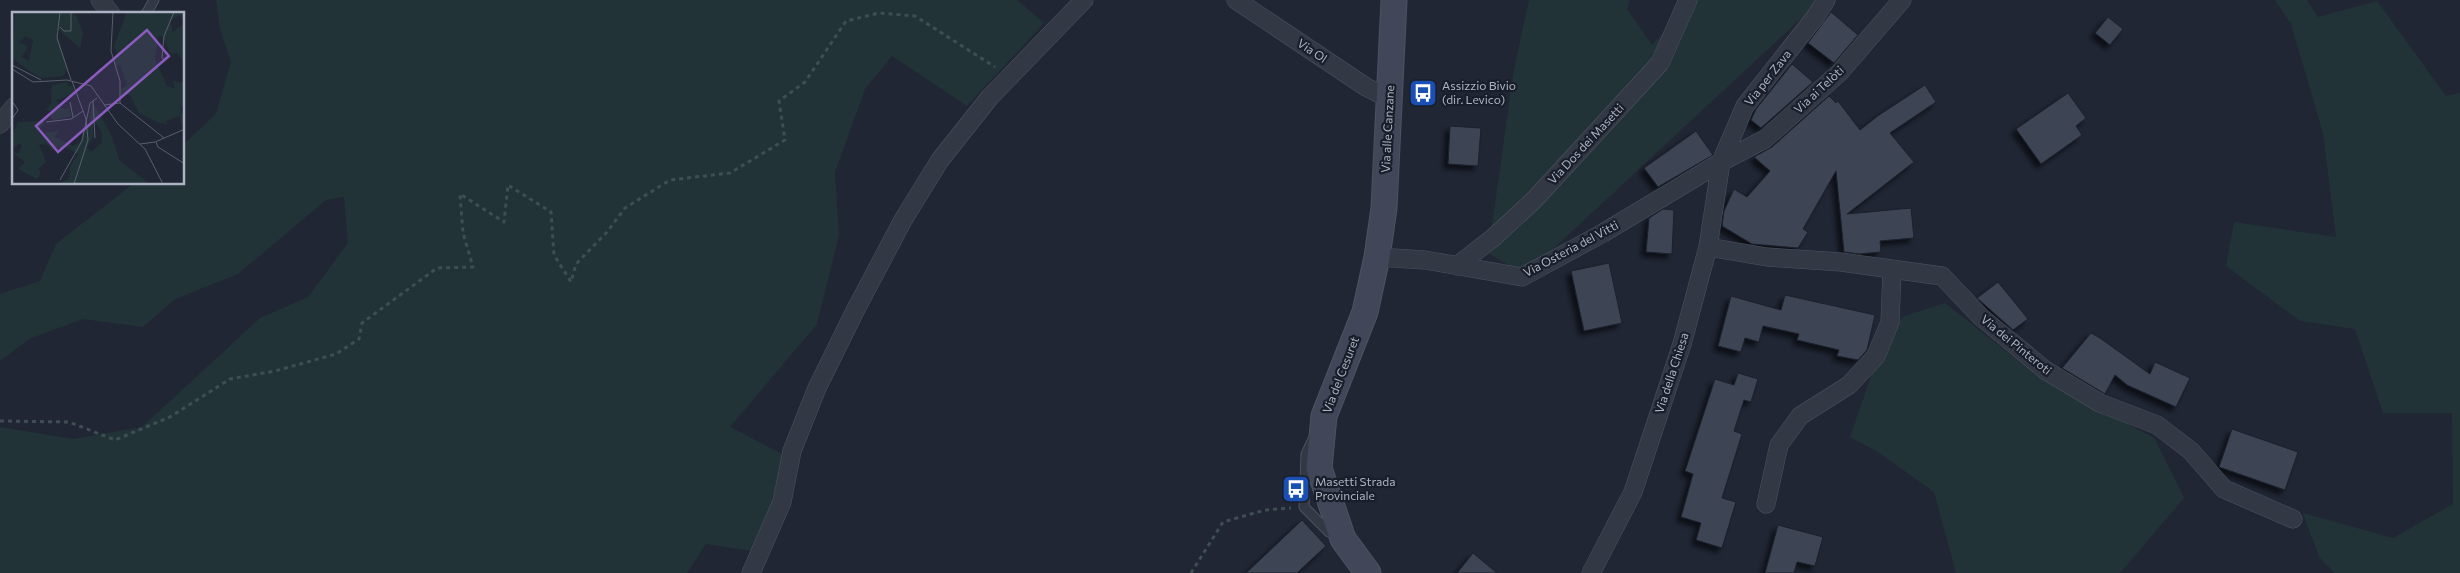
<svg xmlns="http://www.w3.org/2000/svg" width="2460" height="573" font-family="Commissioner,sans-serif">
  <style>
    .green { fill: #223337 }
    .building { fill: #3c4455; stroke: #1a202c; filter: url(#shadow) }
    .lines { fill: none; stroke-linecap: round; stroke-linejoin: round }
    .service-casing { stroke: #4d5360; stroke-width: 11 }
    .minor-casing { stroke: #4d5360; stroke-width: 19 }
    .secondary-casing { stroke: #4d5360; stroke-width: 27 }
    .path { stroke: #3f4e53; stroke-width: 3; stroke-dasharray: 4 4; stroke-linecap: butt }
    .service { stroke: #333845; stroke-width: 9 }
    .minor { stroke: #333845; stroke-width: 18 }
    .secondary { stroke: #414758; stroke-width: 25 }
    .labels { text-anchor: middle; stroke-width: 4.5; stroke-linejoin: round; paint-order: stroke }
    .street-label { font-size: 12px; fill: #adb3c2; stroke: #191e2a }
    .poi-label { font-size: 12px; fill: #adb3c2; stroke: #191e2a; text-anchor: start }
    .inset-road { fill: none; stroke: #585e6d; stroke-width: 1 }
    .view { fill: #8c5bc0; fill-opacity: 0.15; stroke: #8c5bc0; stroke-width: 2.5 }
    .inset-edge { fill: none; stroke: #adb3c2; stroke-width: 2.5 }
  </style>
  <defs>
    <filter id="shadow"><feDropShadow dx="-4.5" dy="4.5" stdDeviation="2.5" flood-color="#0009"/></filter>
  </defs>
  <rect width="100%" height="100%" fill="#202634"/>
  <path class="green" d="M216,0h801l27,23 -77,83 -75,-50 -27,33 -30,83 4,63 -22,89 -87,103 60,31 -37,93 -47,-7 -19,29h-687v-146l73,12 69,-12 118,-109 48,-21 40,-54 -4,-46 -18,3 -88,74 -63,25 -32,28 -60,-8 -54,20 -29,22v-67l40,-13 16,-37 77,-60h51v-40l32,-30 15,-52 -11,-33z
    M1529,0h101l-3,9 25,36 41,-45h128l-296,275 -37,-22 26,-184z
    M2275,0h32l11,17 59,-16 69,95 14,-3v480h-125l-16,-16 -16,-44 90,25 60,-34 -1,-91h-69l-28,-84 -55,-8 -74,-55 8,-44 102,15 -13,-104 -32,-109z
    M1945,303l90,71 119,64 30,60 -64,75h-164l-22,-81 -56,-40 -28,-15 24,-69 28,-51z"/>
  <path class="building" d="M1831,12l27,23 -24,28 -26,-20z
    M2108,17l15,12 -13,16 -15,-12z
    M1792,64l21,18 -52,46 -10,-8 5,-11z
    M1925,85l11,17 -46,31 24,29 -67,52 64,-6 3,30 -34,3 1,11 -22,2 -15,-2 -8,-81 -33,58 5,3 -10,16 -46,-4 -30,-18 2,-15 10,-22 13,8 23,-26 -16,-14 18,-10 57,-51 7,7 2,-2 22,29 19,-15z
    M2068,93l18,25 -10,8 6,9 -41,29 -25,-35z
    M1450,126l31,2 -3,38 -30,-2z
    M1696,131l17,24 -55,32 -14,-19z
    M1663,209l11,1 -2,44 -26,-2 3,-34z
    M1609,263l13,60 -38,8 -13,-60z
    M1998,282l30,37 -15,11 -36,-32z
    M1785,295l90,20 -8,35 -9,10 -21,-4 2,-6 -42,-10 2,-6 -36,-8 -4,16 -14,-4 -4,14 -23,-6 13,-50 50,14z
    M2091,333l9,5 50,36 5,-12 35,16 -14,29 -49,-22 -12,-10 -10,19 -43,-26z
    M1738,373l20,6 -7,23 -7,-2 -10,31 8,3 -20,64 14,4 -14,46 -26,-8 5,-17 -20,-6 12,-43 -8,-3 30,-92 19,6z
    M2232,429l66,23 -13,38 -66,-23z
    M1302,520l24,26 -29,27h-51z
    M1778,525l45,12 -8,29 -18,-4 -3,11h-29z
    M1473,553l24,20h-40z"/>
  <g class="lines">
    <defs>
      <path id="service" d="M146,14l8,-14
        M1313,439l-7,15 -2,53 25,25 7,3"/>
      <path id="minor" d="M100,0l11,14
        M1236,0l130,87 24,12
        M0,124l14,-17
        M1708,247l59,10 74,5 101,14 39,41 64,53 55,33 57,22 34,26 33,38 69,30
        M1377,257l48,3 97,17 81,-44 118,-71 44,-23 74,-66 63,-73
        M1457,266l37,-29 40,-37 126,-137 28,-63
        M1766,504l13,-59 21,-29 49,-31 27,-29 14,-34 2,-52
        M751,573l31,-71 10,-51 25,-63 39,-79 47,-89 37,-60 50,-63 94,-97
        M1591,573l42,-81 49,-148 26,-97 13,-85 24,-56 71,-90 10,-16"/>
      <path id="secondary" d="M1368,573l-25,-34 -24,-71 5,-52 41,-104 12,-55 7,-49 10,-208"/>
    </defs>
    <use href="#service" class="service-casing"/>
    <use href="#minor" class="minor-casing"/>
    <use href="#secondary" class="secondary-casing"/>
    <path class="path" d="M0,421l69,1 46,18 55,-23 60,-38 45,-8 61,-17 23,-15 3,-16 75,-55 36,-1 -10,-34 -3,-39 44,28 4,-37 43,27 3,43 17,27 5,-18 31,-32 18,-24 45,-28 60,-7 55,-33 -6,-39 26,-19 41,-61 33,-8 36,3 80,51
      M1191,573l32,-51 42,-12 26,-2"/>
    <use href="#service" class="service"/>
    <use href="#minor" class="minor"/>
    <use href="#secondary" class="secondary"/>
  </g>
  <defs>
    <symbol id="bus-square" viewBox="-11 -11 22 22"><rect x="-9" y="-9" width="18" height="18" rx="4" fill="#1a4fb4" stroke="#191e2a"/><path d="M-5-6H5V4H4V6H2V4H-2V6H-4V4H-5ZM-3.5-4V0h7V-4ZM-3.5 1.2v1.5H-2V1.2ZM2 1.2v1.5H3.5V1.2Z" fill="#fff"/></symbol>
  </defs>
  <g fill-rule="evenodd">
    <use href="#bus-square" x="1407" y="77" width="32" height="32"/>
    <use href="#bus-square" x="1280" y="473" width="32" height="32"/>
  </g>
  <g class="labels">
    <g class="street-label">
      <text transform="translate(1312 51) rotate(34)" y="4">Via Ol</text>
      <text transform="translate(1768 78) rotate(-52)" y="4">Via per Zava</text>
      <text transform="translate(1819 90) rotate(-43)" y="4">Via ai Telòti</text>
      <text transform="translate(1388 129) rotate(-87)" y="4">Via alle Canzane</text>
      <text transform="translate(1586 144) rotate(-47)" y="4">Via Dos dei Masetti</text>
      <text transform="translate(1571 249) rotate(-28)" y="4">Via Osteria del Vitti</text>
      <text transform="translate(2016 345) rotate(39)" y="4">Via dei Pinteroti</text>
      <text transform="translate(1672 373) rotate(-72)" y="4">Via della Chiesa</text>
      <text transform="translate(1341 375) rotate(-69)" y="4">Via del Cesuret</text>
    </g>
    <g class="poi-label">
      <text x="1442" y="90">Assizzio Bivio<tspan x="1442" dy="14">(dir. Levico)</tspan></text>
      <text x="1315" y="486">Masetti Strada<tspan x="1315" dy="14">Provinciale</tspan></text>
    </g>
  </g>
  <g transform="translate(12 12)">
    <rect width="172" height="172" fill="#202634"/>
    <path d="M3,0h58l3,3 7,18 -3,15 -22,-19 -2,2 12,38 -5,7 -23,2 -28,-20zM13,24l8,4 -4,21 -7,-4 6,-11 -9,-4zM115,0h57v50l-7,-9 -6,1 -9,-18 -4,1 -3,22 12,27 8,3 -2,-9 6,3 5,-2v25l-4,2 2,6 2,-2v8l-3,6 -1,-10 -14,5 1,3 -10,-2 -18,-9 -9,-18h-9v-6l6,-4 -7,-20 -4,1 -2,-6 3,-8 -3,-6zM167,3l5,8 -11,9 -3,-11zM55,70l1,4h5l1,8 -18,6 7,9 6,-1 2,8 -16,4 -4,-1v-8l-5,-1 5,-7 1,-18zM80,90l18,30 10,29 30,23h-94l13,-5 1,-12 8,-13 -14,-8 -2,2 -7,-1 -2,4 -5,-6 -9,-1 7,18 -8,7 3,4 -4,6 -19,-10 7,-7 -12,-9h6l3,-7 -2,-3 -8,6v-14l6,-13 25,-1 2,2 -6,6 3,4 17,-2 -4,6 18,9 8,-5 2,-10 5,-1zM81,106l9,15v10l-11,9 -4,-5 6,-10z" fill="#223337" fill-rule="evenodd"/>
    <path class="inset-road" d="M48,0l-3,26 14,42M101,0l-2,39 9,30v22M48,15l4,4h7v-19M153,48l-3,-2 2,-22 10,-24M0,53l29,15M0,57l21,13 34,-2 24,6 27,38 27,25 18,35M60,69l14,38 2,21 -14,44M0,89l6,9 -6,9M81,89l2,37M58,90l3,15M92,93l16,-2 44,35M34,110l25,-3 12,-8M144,130l2,5 27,17M128,132l15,-2 30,-13M48,168l22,-39 8,-38 7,-5"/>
    <path class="view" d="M135,18l22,26 -111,96 -22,-26z"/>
    <rect width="172" height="172" class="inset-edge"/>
  </g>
</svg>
